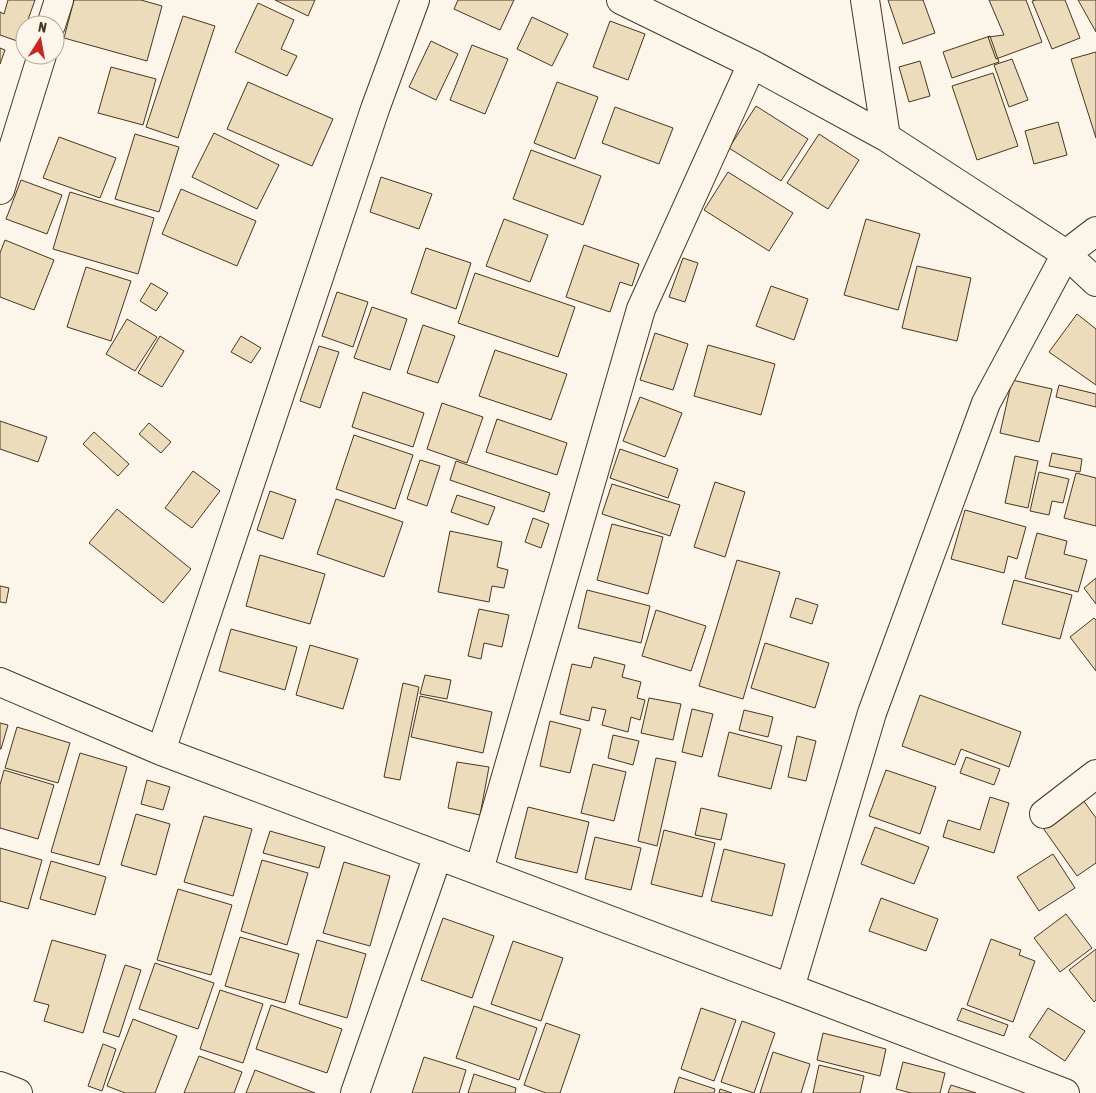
<svg xmlns="http://www.w3.org/2000/svg" width="1096" height="1093" font-family="'Asap Condensed',sans-serif">
  <style>
    .building { fill: #ecdcbc; stroke: #4a3520 }
    .lines { fill: none; stroke-linecap: round; stroke-linejoin: round }
    .minor-casing { stroke: #4a3520; stroke-width: 30 }
    .minor { stroke: #fbf6e9; stroke-width: 28 }
  </style>
  <rect width="100%" height="100%" fill="#fbf6e9"/>
  <path class="building" d="M8,0h27l-15,42 -20,-7v-23l4,2z
    M74,0h67l21,6 -15,55 -83,-23z
    M275,0h40l-7,16z
    M458,0h56l-14,30 -46,-21z
    M888,0h35l12,33 -32,11z
    M989,0h37l16,42 -46,17 -8,-22 16,-2z
    M1036,0h29l15,38 -28,11 -20,-48z
    M1078,0h18v32z
    M258,3l36,17 -13,29 16,7 -10,20 -52,-24z
    M183,16l32,10 -37,112 -32,-11z
    M532,17l36,17 -16,32 -35,-17z
    M610,21l35,13 -17,46 -35,-13z
    M990,36l9,26 -47,16 -9,-26z
    M431,41l27,13 -22,46 -27,-13z
    M472,45l36,14 -23,55 -35,-14z
    M0,48l5,2 -5,14z
    M1096,52v86l-25,-79z
    M1012,59l16,41 -19,7 -15,-42z
    M920,61l10,35 -21,6 -10,-35z
    M111,67l45,12 -13,46 -45,-12z
    M993,73l25,73 -41,14 -25,-74z
    M248,82l85,37 -21,47 -85,-37z
    M557,82l41,15 -23,62 -41,-16z
    M756,106l52,33 -27,42 -52,-33z
    M615,107l58,21 -14,36 -57,-21z
    M1058,122l9,33 -33,9 -9,-33z
    M214,133l65,32 -22,44 -65,-32z
    M135,134l44,13 -20,65 -44,-13z
    M819,134l40,26 -31,49 -41,-26z
    M59,137l57,21 -16,40 -57,-20z
    M531,150l70,26 -18,49 -70,-26z
    M728,172l65,41 -24,38 -65,-41z
    M381,177l51,17 -13,35 -49,-17z
    M21,180l41,15 -15,39 -41,-15z
    M181,189l75,32 -19,45 -75,-32z
    M70,192l84,26 -16,56 -85,-25z
    M504,219l44,16 -18,47 -44,-16z
    M866,219l54,15 -22,76 -54,-15z
    M5,240l49,20 -20,50 -34,-13v-44z
    M584,245l55,19 -7,22 -12,-4 -10,30 -44,-15z
    M426,248l45,15 -15,46 -45,-16z
    M683,258l15,5 -13,39 -16,-5z
    M917,266l54,12 -14,63 -55,-13z
    M86,267l45,14 -20,60 -44,-14z
    M475,273l100,34 -17,50 -100,-34z
    M151,283l17,10 -12,18 -16,-10z
    M771,286l37,13 -14,41 -38,-14z
    M337,292l31,10 -15,45 -31,-11z
    M372,307l35,12 -17,51 -36,-12z
    M1077,314l19,15v56l-47,-33z
    M127,319l30,18 -22,34 -29,-17z
    M423,325l32,11 -17,47 -31,-10z
    M655,333l33,11 -15,46 -33,-10z
    M160,336l24,15 -22,36 -24,-14z
    M241,336l20,12 -10,15 -20,-11z
    M708,345l67,19 -14,51 -67,-19z
    M319,346l20,6 -19,56 -20,-7z
    M495,350l72,24 -16,46 -72,-24z
    M1012,380l40,9 -13,53 -39,-9z
    M1059,385l37,9v13l-40,-10z
    M363,392l61,21 -11,34 -61,-20z
    M640,397l42,16 -17,44 -42,-16z
    M442,403l41,14 -16,46 -40,-14z
    M497,419l70,24 -10,32 -71,-23z
    M0,421l47,16 -9,25 -38,-13z
    M149,423l22,19 -10,11 -22,-19z
    M94,432l35,32 -11,12 -35,-32z
    M354,435l59,20 -18,54 -59,-20z
    M620,449l58,20 -10,29 -58,-20z
    M1052,453l30,6 -2,13 -31,-6z
    M1015,456l23,5 -10,47 -23,-5z
    M420,460l20,6 -13,40 -20,-7z
    M456,461l94,32 -6,19 -94,-32z
    M193,471l27,20 -28,37 -27,-20z
    M1039,472l30,7 -6,24 -11,-2 -3,14 -19,-4z
    M1076,473l20,5v48l-32,-8z
    M715,482l30,10 -20,65 -31,-10z
    M612,484l68,21 -10,31 -68,-22z
    M270,491l26,9 -13,39 -26,-9z
    M457,495l38,12 -7,18 -37,-13z
    M336,499l67,23 -19,55 -67,-23z
    M117,509l74,60 -28,34 -74,-60z
    M965,510l61,17 -9,32 -9,-3 -4,17 -53,-14z
    M533,518l16,6 -8,24 -16,-6z
    M612,524l51,13 -15,57 -51,-14z
    M450,531l52,11 -5,25 11,3 -4,18 -12,-2 -3,16 -51,-10z
    M1037,533l30,8 -3,13 23,6 -9,32 -53,-14z
    M260,555l65,19 -15,50 -64,-18z
    M737,560l43,12 -37,127 -44,-13z
    M1096,578v26l-12,-16z
    M1014,580l58,15 -12,44 -58,-15z
    M0,586l9,2 -3,15 -6,-1z
    M587,590l63,16 -9,37 -63,-15z
    M796,598l22,7 -6,19 -22,-7z
    M479,609l30,6 -7,32 -18,-4 -3,16 -13,-3z
    M656,610l50,16 -15,45 -49,-15z
    M1094,618l2,2v51l-26,-34z
    M231,629l66,18 -12,43 -66,-19z
    M765,643l64,20 -14,45 -64,-20z
    M310,645l48,14 -15,50 -47,-14z
    M594,657l31,8 -3,12 19,5 -4,16 8,2 -5,20 -9,-3 -3,15 -26,-7 4,-15 -14,-3 -3,14 -29,-7 12,-50 19,4z
    M425,675l26,5 -4,19 -27,-5z
    M403,683l16,4 -19,93 -16,-3z
    M920,695l101,37 -12,35 -48,-18 -6,16 -53,-19z
    M420,696l72,16 -9,41 -72,-16z
    M649,698l32,6 -8,36 -32,-7z
    M692,709l21,5 -11,43 -20,-5z
    M744,710l29,7 -5,20 -29,-7z
    M550,721l31,8 -11,44 -30,-7z
    M0,723l8,2 -7,24h-1z
    M17,727l53,16 -12,40 -53,-15z
    M729,732l53,14 -11,43 -53,-13z
    M613,735l26,6 -6,24 -25,-7z
    M797,736l19,5 -10,40 -18,-4z
    M80,753l47,14 -28,98 -48,-13z
    M966,757l34,12 -6,16 -34,-12z
    M656,758l20,4 -19,84 -19,-5z
    M457,762l32,5 -9,48 -32,-7z
    M593,764l33,8 -12,49 -33,-8z
    M4,770l50,15 -16,54 -38,-11v-43z
    M886,770l50,17 -16,47 -51,-18z
    M147,780l23,7 -7,23 -22,-6z
    M990,797l19,6 -15,50 -51,-16 5,-17 32,10z
    M1083,800l13,18v45l-19,13 -34,-48z
    M528,807l61,15 -12,51 -62,-15z
    M701,808l26,6 -6,26 -26,-5z
    M136,814l34,10 -14,51 -35,-10z
    M204,816l48,13 -19,67 -49,-14z
    M875,827l54,20 -15,37 -53,-20z
    M664,830l51,13 -13,54 -51,-13z
    M270,831l55,16 -6,21 -56,-15z
    M595,837l46,11 -10,42 -46,-11z
    M0,848l42,12 -14,49 -28,-8z
    M724,849l61,15 -13,52 -61,-15z
    M1053,854l22,34 -36,23 -22,-34z
    M262,860l46,13 -21,72 -46,-14z
    M51,861l55,16 -11,38 -55,-16z
    M344,862l46,14 -20,70 -47,-13z
    M178,889l54,16 -21,70 -54,-15z
    M881,898l57,21 -12,32 -57,-20z
    M1066,914l26,34 -32,24 -26,-34z
    M443,918l51,18 -22,62 -51,-18z
    M240,937l59,17 -14,49 -60,-17z
    M991,939l30,11 -2,5 16,6 -22,61 -46,-17z
    M52,940l54,15 -23,78 -39,-12 5,-16 -15,-4z
    M317,940l49,14 -19,64 -48,-14z
    M513,941l50,17 -22,63 -50,-17z
    M1096,949v51l-2,2 -25,-32z
    M155,963l59,20 -16,46 -59,-20z
    M125,965l16,5 -22,67 -16,-5z
    M220,990l43,14 -20,59 -43,-14z
    M271,1005l71,24 -15,44 -71,-24z
    M474,1006l63,22 -18,52 -63,-22z
    M701,1008l35,12 -22,61 -33,-12z
    M962,1008l46,17 -4,11 -47,-16z
    M1048,1008l37,23 -20,30 -36,-24z
    M133,1019l44,17 -22,57h-30l-18,-7z
    M742,1021l33,12 -21,60 -33,-11z
    M546,1023l34,12 -20,58h-14l-22,-8z
    M823,1033l63,16 -6,27 -63,-16z
    M103,1044l13,5 -14,42 -14,-5z
    M773,1052l37,12 -9,29h-41z
    M199,1056l43,16 -8,21h-50z
    M424,1057l42,13 -7,23h-47z
    M903,1062l42,11 -5,20h-29l-15,-4z
    M819,1065l45,11 -4,17h-47z
    M255,1070l60,23h-69z
    M474,1074l42,14 -1,5h-47z
    M679,1077l36,12 -1,4h-40z
    M951,1085l25,8h-28z
    M720,1089l12,4h-13z"/>
  <g class="lines">
    <defs>
      <path id="minor" d="M621,0l131,64 134,73 180,117 30,28
        M865,0l21,137
        M51,25l8,-25
        M0,190l42,-135
        M0,682l161,69 629,237 275,105
        M161,751l214,-642 40,-109
        M1044,814l52,-40
        M479,870l162,-561 111,-245
        M790,988l82,-275 114,-310 80,-149 30,-23
        M0,1086l18,7
        M355,1093l83,-238"/>
    </defs>
    <use href="#minor" class="minor-casing"/>
    <use href="#minor" class="minor"/>
  </g>
  <g transform="translate(40 40) rotate(11)"><circle r="24" fill="#fbf6e9" stroke="#b4a999"/>
  <path d="M0-4L9 19L0 12L-9 19Z" fill="#c62828"/>
  <text y="-8" font-size="14" font-weight="bold" text-anchor="middle" fill="#4a3520">N</text>
  </g>
</svg>
